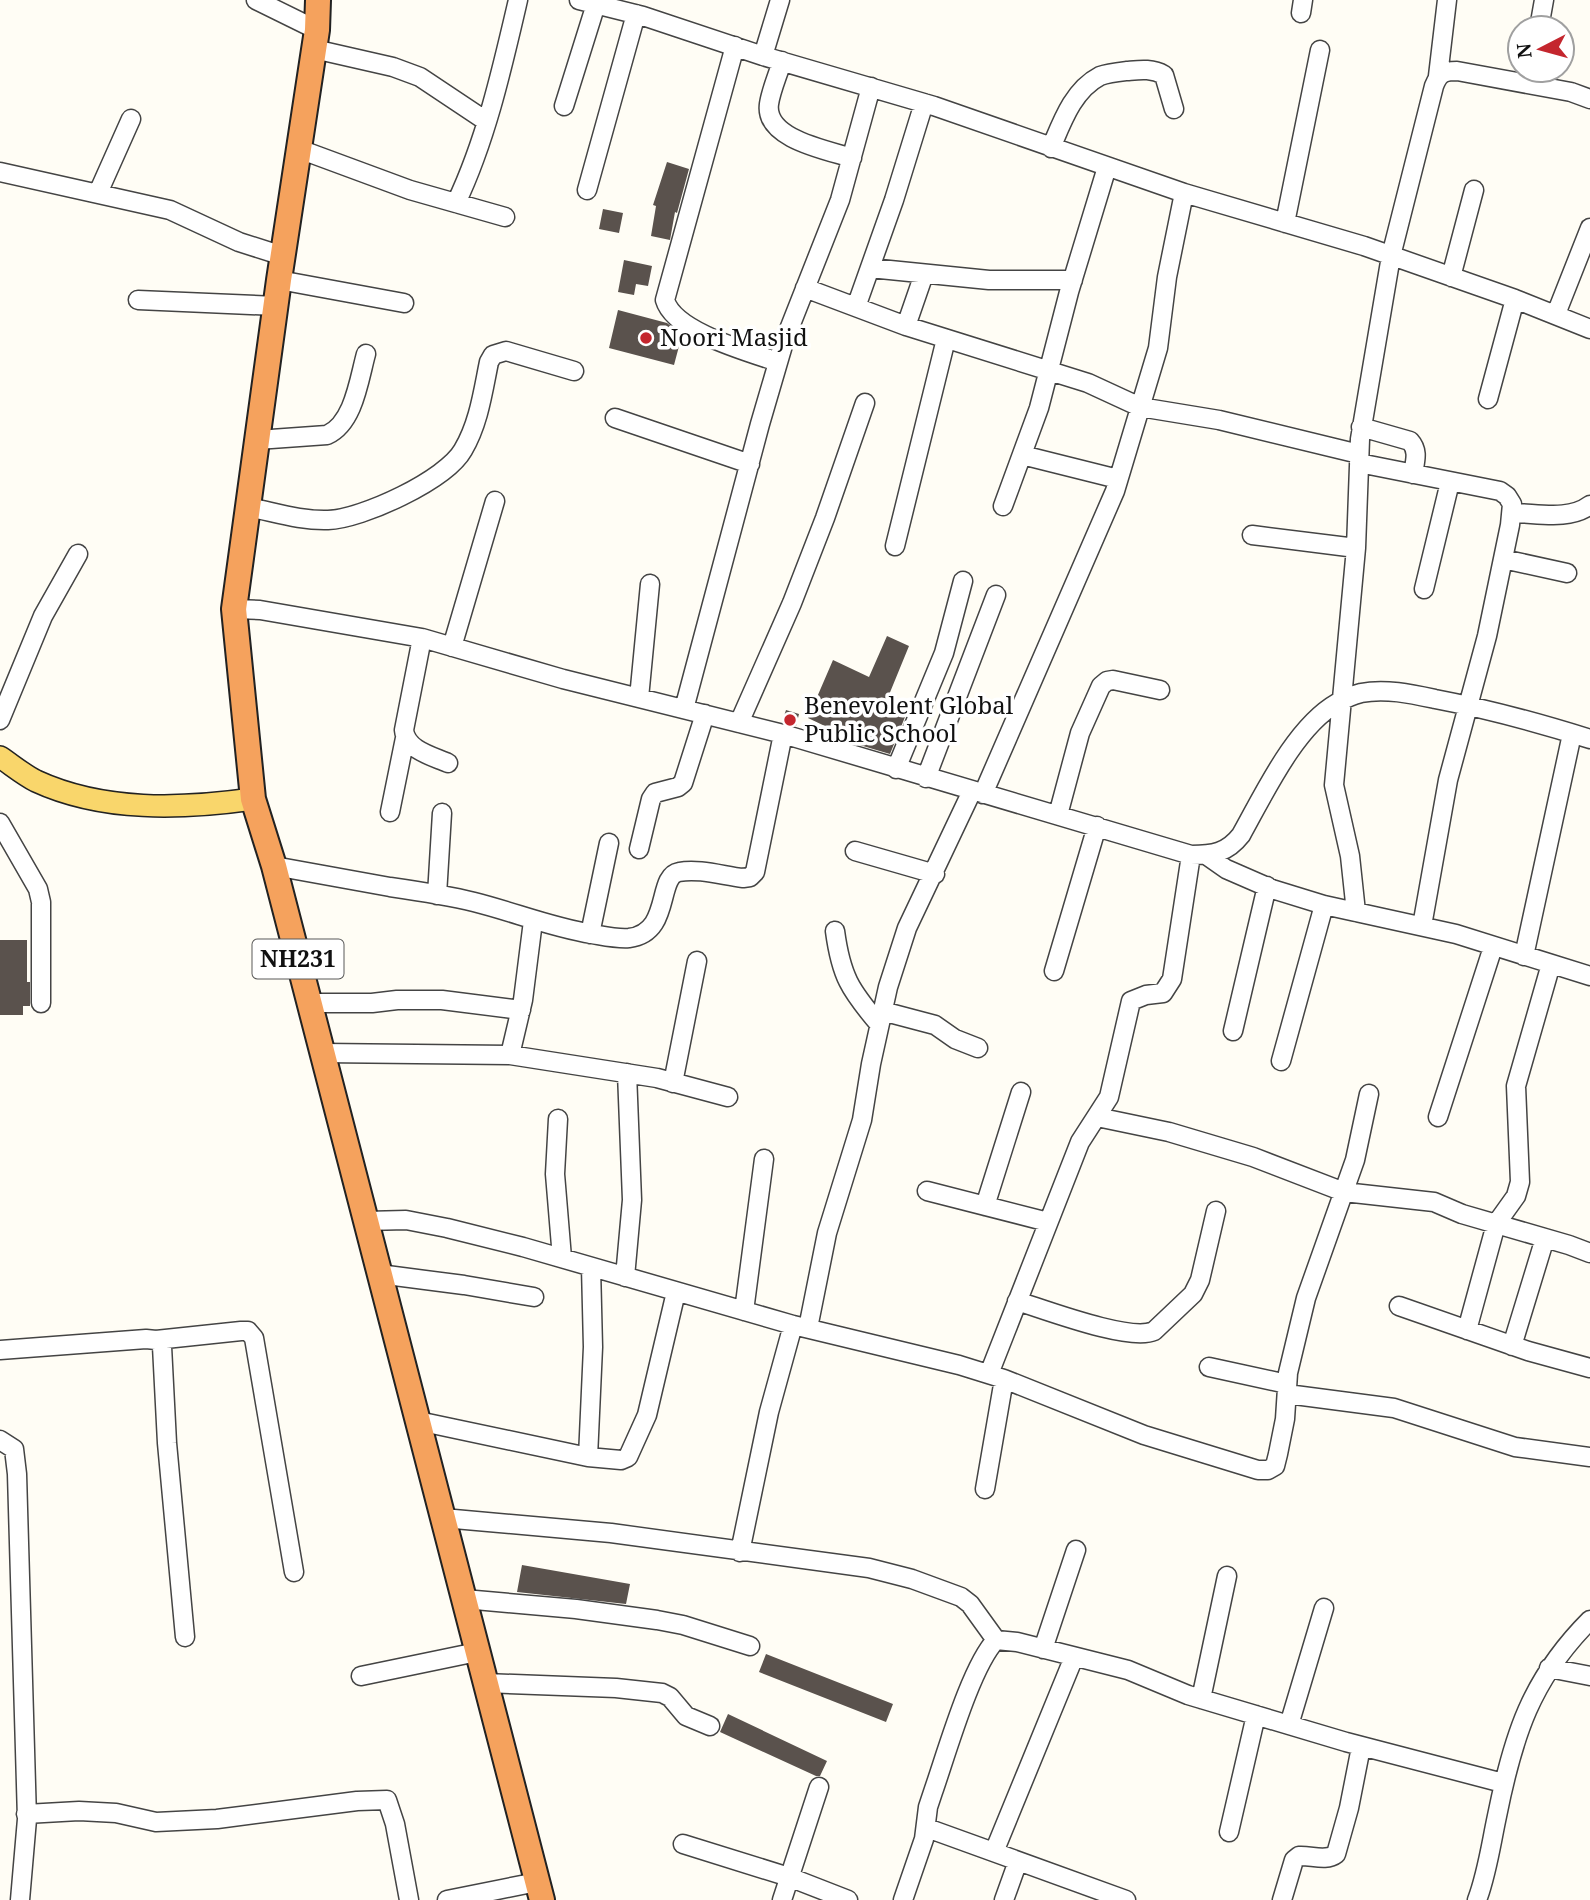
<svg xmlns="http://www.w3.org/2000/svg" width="1590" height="1900" font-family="'Noto Serif',serif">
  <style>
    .building { fill: #5a524d }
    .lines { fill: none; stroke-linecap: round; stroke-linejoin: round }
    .minor-casing { stroke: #444; stroke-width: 21 }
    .major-casing { stroke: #222; stroke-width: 24 }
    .highway-casing { stroke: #222; stroke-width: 28 }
    .minor { stroke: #fff; stroke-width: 18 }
    .major { stroke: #f9d66b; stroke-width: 21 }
    .highway { stroke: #f5a25d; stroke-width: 24 }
    .poi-dot { fill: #c4262e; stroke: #fff; stroke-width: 2.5 }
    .labels { text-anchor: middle; stroke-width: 7; stroke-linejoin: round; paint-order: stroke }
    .shield { fill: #fff; stroke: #585858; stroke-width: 2 }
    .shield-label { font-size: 23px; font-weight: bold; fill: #111 }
    .poi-label { font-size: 24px; fill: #111; stroke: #fff; text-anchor: start }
  </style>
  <rect width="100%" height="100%" fill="#fffdf5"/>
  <path class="building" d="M667,162l22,7 -12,44 -2,-1 -5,28 -19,-4 5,-30 -3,-1z
    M603,209l20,4 -4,20 -20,-4z
    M624,260l28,6 -4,20 -12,-2 -2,11 -16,-3z
    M618,310l49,13 15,12 -8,30 -65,-17z
    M887,636l22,10 -25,61 21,10 -15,37 -64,-19 3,-7 -21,-10 25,-58 36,17z
    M786,710l13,4 -3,12 -14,-4z
    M0,940h27v42h3v24h-7v9h-23z
    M522,1565l108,19 -4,20 -109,-12z
    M766,1654l127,50 -7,18 -127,-50z
    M728,1714l99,47 -7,15h-4l-96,-44z"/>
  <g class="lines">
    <defs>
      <path id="minor" d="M256,0l61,30
        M579,0l64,16 120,40 171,50 250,87 180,53 151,53 75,30
        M1301,13l2,-13
        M1539,28l5,-28
        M735,46l-70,254c9,32 84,52 113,62
        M314,49l79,18 27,10 66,44
        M763,56l17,-56
        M782,61c-4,14 -11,29 -13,43 -5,35 58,46 83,54
        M1438,76l9,-76
        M564,106l32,-102
        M1051,148c11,-26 22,-58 49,-72 8,-3 18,-4 27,-5 12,-1 25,-3 37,4l10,34
        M299,149l111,41 95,27
        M0,172l170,38 69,32 44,14
        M587,190l49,-176
        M98,193l33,-74
        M456,203c30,-63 46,-134 62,-203
        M1285,223l35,-173
        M870,268l119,12h84
        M1451,277l23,-87
        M279,280l125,23
        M805,288l101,38 182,57 52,24 79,13 140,34
        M138,300l138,6
        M856,307l38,-107 30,-97
        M1556,314l34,-86
        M906,326l18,-52
        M1488,399l27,-100
        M615,418l135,46
        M1361,427l49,14c9,10 5,20 3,33
        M257,440l70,-5c27,-12 32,-56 39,-81
        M1022,455l96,24
        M1359,463l141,28 7,5 5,8 -2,21 -23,111 -39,144 -26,146
        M1003,506l36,-98 30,-116 38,-125
        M248,507c26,5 53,14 80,13 34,-1 118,-40 135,-70 16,-27 20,-59 26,-88l4,-7 13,-4 68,20
        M1512,513c25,0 57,8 78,-8
        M1252,535l104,13
        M895,546l51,-207
        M1503,559l64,14
        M1424,589l26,-107
        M234,609l26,1 162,28 141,41 220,55 408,121c22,0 36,-2 50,-20 23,-41 54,-108 96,-132 7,-4 16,-8 24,-10 24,-5 51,1 74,6 53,10 104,24 155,40
        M422,638l-18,92c2,20 28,26 44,33
        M452,647l43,-146
        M639,698l11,-114
        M684,709l76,-285 24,-82 56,-142 31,-113
        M0,720l43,-104 35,-62
        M739,723l53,-120 33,-85 40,-115
        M896,769l48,-116 19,-72
        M926,778l70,-183
        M983,794l132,-303 43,-143 9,-71 17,-84
        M390,812l15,-74
        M1058,815l22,-82 21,-47 6,-5 6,-1 47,10
        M0,823l38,66 3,13v101
        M639,849l12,-50 4,-6 23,-6 5,-4 22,-69
        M855,851l80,23
        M1206,855l20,14 46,20 52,16 132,29 134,42
        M274,866c39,7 77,14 116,21 28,4 56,8 84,15 40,10 76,25 118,32 12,2 25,5 37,4 43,-5 27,-62 50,-66 20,-4 45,4 64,6l7,-1 5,-5 28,-138
        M437,895l5,-82
        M1356,912l-6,-56 -16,-71 22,-237 4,-109 31,-183 43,-170c5,-13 10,-15 23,-15l114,21 19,7
        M835,931c6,45 15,59 44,93
        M590,934l19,-91
        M1524,956l48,-222
        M1054,971l43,-145
        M309,1003h63l25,-3h45l79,10
        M882,1011l53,14 20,14 23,9
        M1233,1031l34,-145
        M322,1053l188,2 147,23 71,19
        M510,1055l13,-55 10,-79
        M1281,1061l43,-156
        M673,1083l24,-122
        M1097,1117l72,15 84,25 91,35 90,10 28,12 107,31 21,8
        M1438,1117l55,-170
        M558,1119l-3,55 7,84
        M927,1191l121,31
        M985,1206l36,-114
        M366,1221l40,-1 41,8 76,19 270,78 166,40 45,14 140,56 114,35h10l7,-4 3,-12 7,-35 3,-46 18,-75 49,-138 14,-66
        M379,1274l85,11 70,12
        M625,1277l7,-77 -5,-127
        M1017,1301c29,9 113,41 137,30l39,-37 7,-14 16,-69
        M1399,1306l129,45 62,17
        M744,1311l20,-152
        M808,1328l19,-95 35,-113 9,-56 17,-77 19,-59 65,-137
        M1467,1330l29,-106 20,-28 4,-14 -4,-96 35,-122
        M156,1340l85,-9h7l6,7 40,234
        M1512,1346l33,-108
        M0,1350l146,-11 10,1 6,6 5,97 18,194
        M1209,1367l78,17
        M989,1374l91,-232 29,-45 22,-96 15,-6 17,-2 9,-14 19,-124
        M1287,1394l107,14 121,39 75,10
        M418,1421l170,36 33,3 7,-3 19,-42 29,-123
        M0,1440l14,9 3,25 10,345 -7,81
        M588,1457l5,-110 -2,-80
        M985,1489l19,-110
        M443,1518l168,15 258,35 43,11 49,18 9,7 26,36
        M740,1552l29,-140 24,-87
        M464,1599l112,10 81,11 26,5 67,21
        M1043,1649l33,-99
        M1549,1668l41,8
        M361,1676l116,-24
        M485,1683l131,5 46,5 8,4 16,19 24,10
        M1201,1699l26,-123
        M1289,1725l35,-117
        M26,1814l53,-3 37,2 40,9 61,-3 140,-18 30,-1 8,24 14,76
        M927,1828l199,72
        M1229,1832l27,-117
        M683,1844l106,33 59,23
        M994,1852l80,-195
        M447,1900l90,-18
        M782,1900l37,-113
        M903,1900l21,-61 4,-32 5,-15c13,-37 38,-126 63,-152l21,2 111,28 60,25 158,47 157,41
        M1004,1900l14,-39
        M1282,1900l12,-40 5,-4c12,-1 27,6 37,-2l13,-46 12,-61
        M1477,1900c10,-26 14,-56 20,-84 16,-80 34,-137 93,-196"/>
      <path id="major" d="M0,757c12,8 24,18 36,24 67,31 146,28 217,18"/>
      <path id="highway" d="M318,0l-1,30 -38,250 -45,329 19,190 21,67 268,1034"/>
    </defs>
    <use href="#minor" class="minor-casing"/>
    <use href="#major" class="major-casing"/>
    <use href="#highway" class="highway-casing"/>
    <use href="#minor" class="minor"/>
    <use href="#major" class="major"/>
    <use href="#highway" class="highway"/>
  </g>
  <g class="poi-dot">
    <circle cx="646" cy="338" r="7"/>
    <circle cx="790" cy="720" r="7"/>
  </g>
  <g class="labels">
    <rect class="shield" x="252.5" y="939.5" width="91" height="39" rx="5"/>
    <g class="shield-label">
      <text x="298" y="967">NH231</text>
    </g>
    <g class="poi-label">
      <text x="660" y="346">Noori Masjid</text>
      <text x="804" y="714">Benevolent Global<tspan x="804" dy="28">Public School</tspan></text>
    </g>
  </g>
  <g transform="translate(1541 49) rotate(264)"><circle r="33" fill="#ffffff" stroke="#a0a0a0" stroke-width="2"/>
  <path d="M0-5L12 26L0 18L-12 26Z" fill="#c4262e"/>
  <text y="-10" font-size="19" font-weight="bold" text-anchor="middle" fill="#111111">N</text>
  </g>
</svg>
